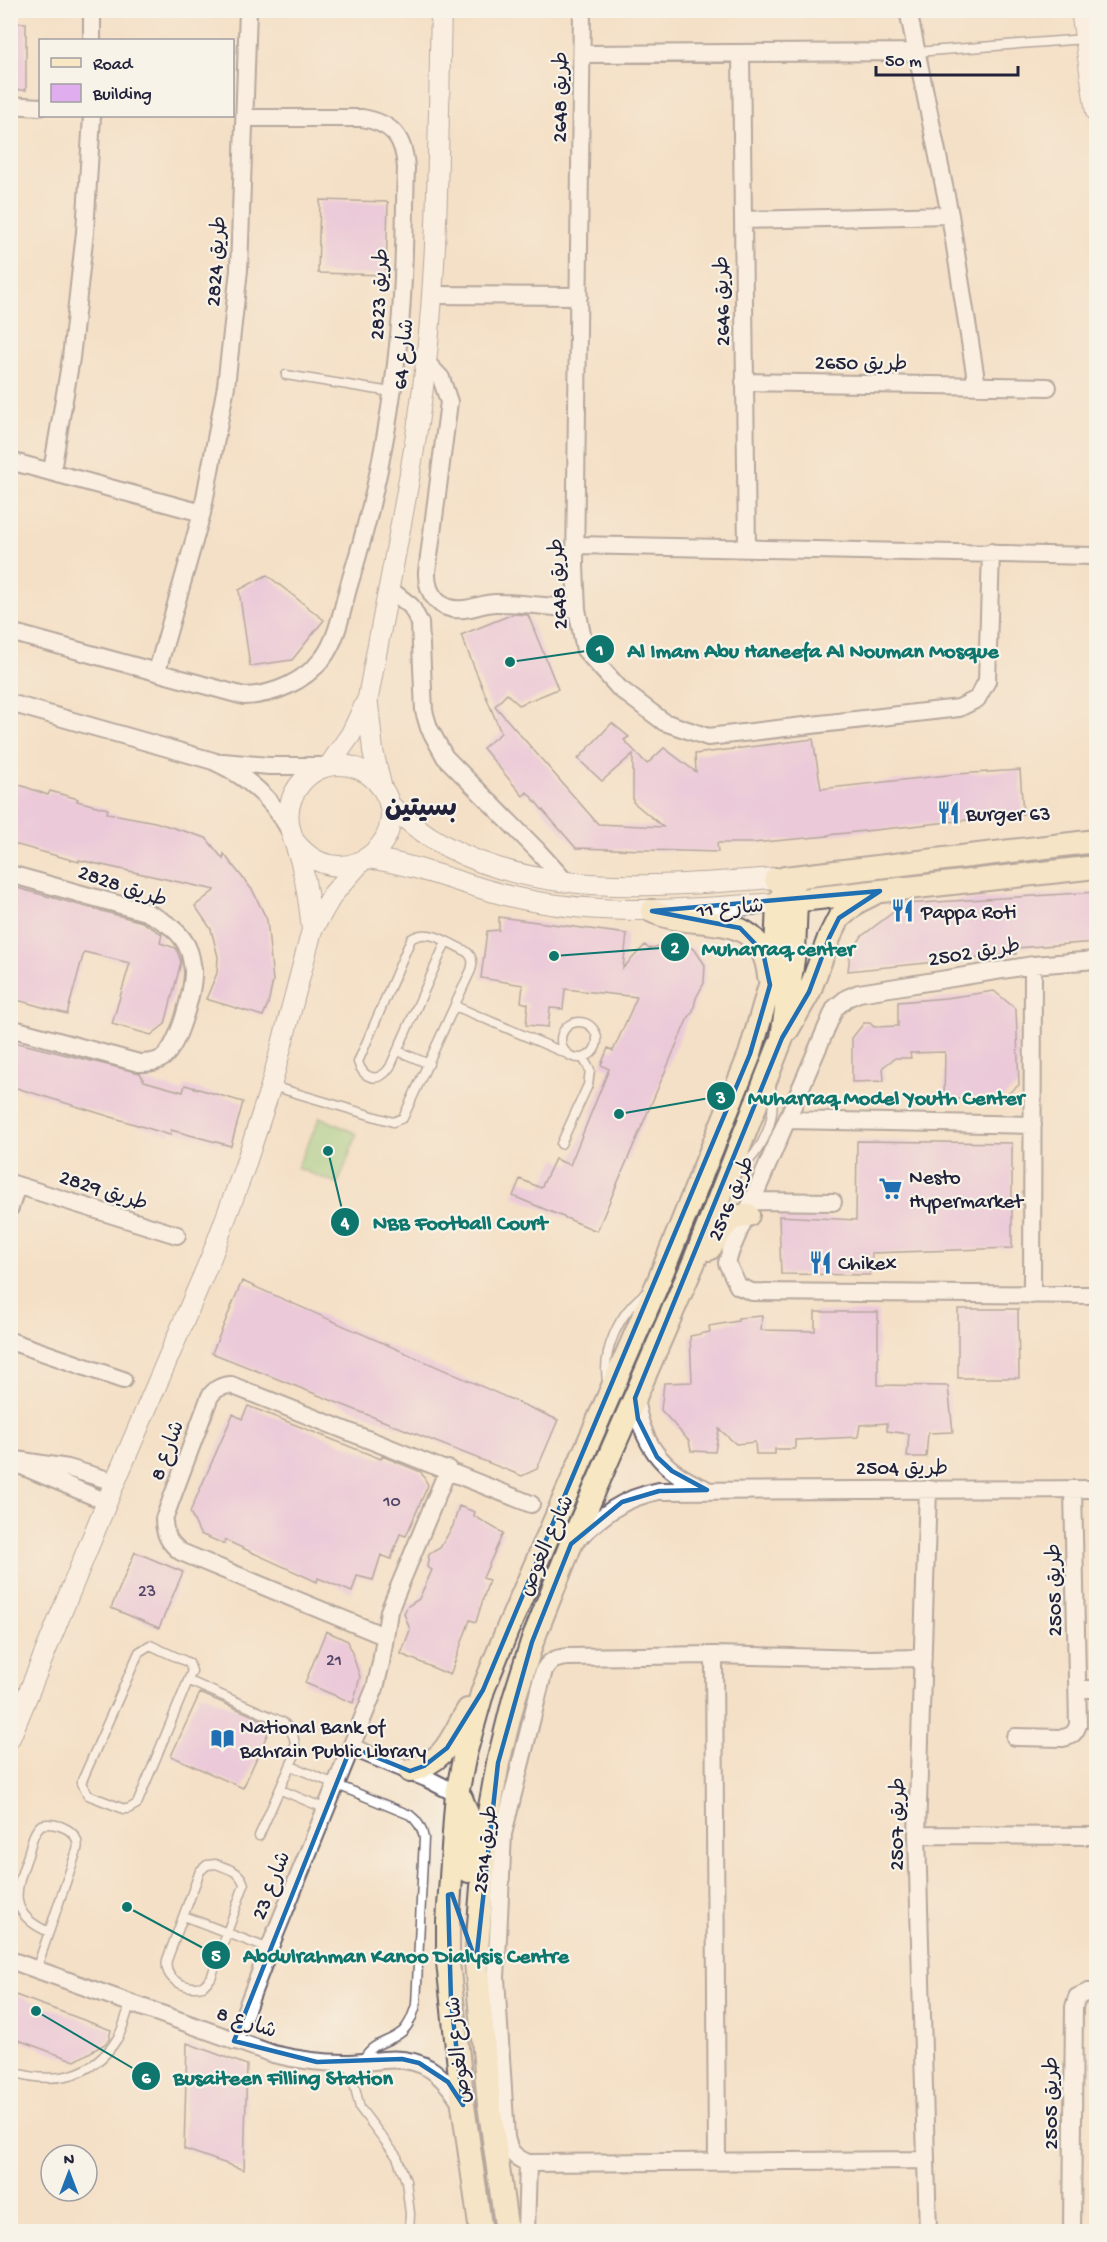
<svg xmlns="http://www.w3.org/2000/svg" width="1107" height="2242" font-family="'Gochi Hand','Playpen Sans Arabic',sans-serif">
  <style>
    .green { fill: #92cf83; stroke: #5a785f; stroke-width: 1.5 }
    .building { fill: #e0aeef }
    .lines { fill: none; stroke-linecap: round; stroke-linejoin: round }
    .service-casing { stroke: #6c646c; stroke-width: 11 }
    .minor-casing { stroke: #6c646c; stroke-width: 20 }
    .tertiary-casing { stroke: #6c646c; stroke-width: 22 }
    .secondary-casing { stroke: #6c646c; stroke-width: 26 }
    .service { stroke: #fff; stroke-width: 8 }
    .minor { stroke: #fff; stroke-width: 16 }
    .tertiary { stroke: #fff; stroke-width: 20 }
    .secondary { stroke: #f7e8c3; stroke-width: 22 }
    .marked { fill: none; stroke: #1f6fb2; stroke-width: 4.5; stroke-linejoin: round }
    .labels { text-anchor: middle; stroke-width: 4.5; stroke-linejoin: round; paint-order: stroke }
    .number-label { font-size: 18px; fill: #524568 }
    .street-label { font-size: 21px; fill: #22223b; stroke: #f7f3e8 }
    .poi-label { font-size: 21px; fill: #22223b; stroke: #f7f3e8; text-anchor: start }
    .district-label { font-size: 27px; font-weight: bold; fill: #22223b; stroke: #f7f3e8 }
    .leader { fill: none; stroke: #0f766e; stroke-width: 2 }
    .callout-dot { fill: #0f766e; stroke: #f7f3e8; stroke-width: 2 }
    .mark-label { font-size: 18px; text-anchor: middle; font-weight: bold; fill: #fff }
    .callout-label { font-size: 22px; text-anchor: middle; font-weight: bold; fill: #0f766e; stroke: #f7f3e8; stroke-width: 4.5; stroke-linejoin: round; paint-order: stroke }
  </style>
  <rect width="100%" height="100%" fill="#f7f3e8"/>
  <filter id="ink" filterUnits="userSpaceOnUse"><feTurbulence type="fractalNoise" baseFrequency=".0167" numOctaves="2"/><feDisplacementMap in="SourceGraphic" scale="12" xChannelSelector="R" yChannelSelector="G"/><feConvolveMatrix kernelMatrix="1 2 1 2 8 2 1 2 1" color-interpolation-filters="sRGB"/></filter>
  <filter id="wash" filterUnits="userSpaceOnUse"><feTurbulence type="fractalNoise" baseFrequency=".008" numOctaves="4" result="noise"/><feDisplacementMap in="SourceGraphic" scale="24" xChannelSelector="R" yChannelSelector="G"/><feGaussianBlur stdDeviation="1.35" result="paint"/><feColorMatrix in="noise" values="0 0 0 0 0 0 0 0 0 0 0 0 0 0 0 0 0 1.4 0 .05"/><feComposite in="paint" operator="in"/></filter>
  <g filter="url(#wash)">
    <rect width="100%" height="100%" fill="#f4e0c6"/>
    <path class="green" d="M320,1117l37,17 -19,50 -41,-16z"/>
    <g id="blocks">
      <path class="building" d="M10,23h16v67h-16z
        M320,200l68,2 -2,73 -68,-2z
        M267,575l57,45 -32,40 -42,6 -11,-76z
        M513,614l15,1 30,74 -39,16 -12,-11 -12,12 103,118 65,3 -30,-25v-48l-31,27 -24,-22 34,-36 17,14 -5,3 23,24 17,-16 32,24 -1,-18 118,-15 8,50 136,-15 63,-4 3,44 -195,21v1l-75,7h-36l1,9 -142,-4 -49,-56 -4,4 -40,-48 18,-15 -40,-98z
        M17,784l31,11 2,-4 28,8 -1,2 31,8 -1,4 48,9 51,16 17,21 1,-5 29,37 14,29 6,61 -5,23 -5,12 -57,-17 11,-26 1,-16 -7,-28 -16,-23 20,-16 -136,-30v2l-69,-19v-57l6,2z
        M10,886l132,36 20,12 -2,9 16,5 5,14 -16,62 -14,11 -39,-11 18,-61 -46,-11 -17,62 -50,-14v-2l-7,-2z
        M1096,892v50l-80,6v6l-168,17 2,-17 12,-18 42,-32z
        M499,917l128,17 -4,34 22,-23 4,4 23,-7h8l15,8 10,15 -1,18 -8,15 -3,13 -6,9 -90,211 -84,-35 7,-17 21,9 14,-29 15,6 39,-96 -8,-4 7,-17 5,3 24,-54 -72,-8 -2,20 -13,-1 -2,19 -22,-2 2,-21 -7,-2 2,-17 -42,-7 6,-47 12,-1z
        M994,991l22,18 3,76 -18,14h-57l1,-47 -35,1 1,5h-16l-12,9 1,14 -32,1v-44l12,-15h6l4,4 24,-1v-24l48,-4z
        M10,1041l130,32 4,8 39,11 2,-7 58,17 -12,44 -60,-16 -1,5 -160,-49z
        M857,1141l155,2v105l-140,5 -2,22 -89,-1 -2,-58 77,4z
        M242,1281l316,139 -21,49 -15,7 -310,-123z
        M958,1309h60l1,69h-61z
        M815,1312h63v73l70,1 5,46 -25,1 -2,24h-19l2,-23 -22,-3v-8l-27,2 -2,12 -63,3v9h-20v5h-19l-1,-12 -19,2 -17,-15 -4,23 -24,-1 -2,-10 -28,-31 3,-27 28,-1 -2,-46 20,-4 -1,-6 29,-5v-3l24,-2 -1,14 54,1z
        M248,1406l133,53 1,-3 39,16 7,13 -22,51 -6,-2 -9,25 -10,-4 -8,25 -16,-4 -5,16 -34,-14 -1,4 -92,-42 -1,4 -24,-10 -10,-22 43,-98 9,5z
        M459,1506l16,6 -1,4 29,17 -20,45 6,2 -13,42 -6,-2 -20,55 -49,-21 9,-24 -6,-17 4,-7 11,-7 13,-29 -5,-3 2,-13 11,-6 13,-22z
        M135,1552l48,20 -24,56 -48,-20z
        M326,1631l22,10 12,36 -7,26 -48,-20z
        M200,1693l72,31 -29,64 -72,-32z
        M10,1993l101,37 -2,9 -4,5 -30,17 -65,-24z
        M187,2043l60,22 -3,105 -60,-21z"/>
    </g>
  </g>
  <g filter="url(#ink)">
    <use href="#blocks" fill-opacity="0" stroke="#6c646c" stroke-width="1.5"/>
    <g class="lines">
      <defs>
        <path id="service" d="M916,52l169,-13
          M286,375l105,17
          M455,1006l110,47
          M561 1040a18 18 0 1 1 36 0a18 18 0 1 1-36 0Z
          M398,1051l31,13
          M272,1086l121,36 10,-4 68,-148c3,-9 1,-15 -7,-20 -16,-7 -36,-23 -53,-11l-53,123c6,18 21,21 32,5l56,-125
          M561,1144l27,-59 2,-15 -7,-12
          M737,1172c27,-22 42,-55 33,-89
          M608,1386c-8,-33 11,-74 39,-94
          M150,1645l35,16 4,2 3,8 -55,133 -9,5h-4l-36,-14 -7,-12 58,-131z
          M189,1681l94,41c11,10 14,20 11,35l-35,79
          M291,1766l119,49c8,6 12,13 14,23l-8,167c-3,10 -6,19 -13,26 -16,14 -31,9 -41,31
          M281,1790l45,19
          M216,1864c12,5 25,7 28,21l-33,93 -8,8c-17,4 -40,-6 -36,-26l33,-89 7,-6z
          M184,1916l85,33
          M36,1970l41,-120c5,-19 -21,-29 -36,-25 -8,7 -10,19 -13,30 -13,36 -21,59 21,77
          M349,2063l11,45 37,49 9,24 4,33 -1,18
          M10,2071c42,14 82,8 107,-32 6,-9 9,-23 13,-35"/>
        <path id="minor" d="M92,10v30
          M582,10l-7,557 2,42 8,41 34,38 45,34 44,15 251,-29 18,-9 10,-18 4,-129
          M908,10l42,205 27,171
          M741,53l6,496
          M582,54l334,-2
          M10,105l30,2
          M743,220l207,-5
          M431,295l148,1
          M426,362l15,16 8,24 -22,170c-1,22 13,40 37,37 11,-1 21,-6 32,-6 27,0 54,4 81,6
          M744,382l304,5
          M10,461l192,52
          M52,471l19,-113 14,-126 7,-116
          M576,545l520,11
          M388,588l23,18 9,17 4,88 5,17 16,29 92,93 28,31
          M10,632l234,64c30,-1 60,-14 79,-38 15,-20 19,-49 26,-73 25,-79 42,-166 50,-249 6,-55 5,-112 7,-168 -2,-31 -14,-45 -44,-50h-116
          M157,671l45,-158 24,-127 13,-116 9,-260
          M10,703l203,58c34,15 59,37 77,70
          M223,762l46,4h57
          M10,874l136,38c18,9 36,19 43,39 2,5 3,13 4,19 1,19 -15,80 -32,89 -7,4 -15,4 -22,4l-129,-35
          M1096,960l-63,5 -174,28 -12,5 -12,10 -104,242 -4,13 11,23 14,6 344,3
          M788,1120l245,5
          M10,1183l167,52
          M754,1201l79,1
          M10,1208l7,-23
          M1032,1295l1,-330
          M10,1341l113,39
          M635,1398c7,45 26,73 69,90
          M10,1459l58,9 47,14
          M19,1465l88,37
          M576,1540c27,-25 46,-42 83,-49l437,-2
          M384,1636l-203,-84c-12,-9 -17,-18 -17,-33l46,-123c6,-8 11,-10 21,-11l300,119
          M714,1655l3,506
          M923,1658l-57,1 -152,-4 -147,2c-11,1 -18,4 -23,13l-41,164 -7,144 10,159c3,15 8,20 22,26l397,-3
          M1078,1689h18
          M1015,1737l48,1c9,-2 12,-5 15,-13l-5,-236
          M351,1747l75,31 31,16
          M917,1835l179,1
          M10,1960l263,94c25,6 48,9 73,9 13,0 25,-2 37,-3 40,-4 59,13 79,44
          M234,2041l35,-92 106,-261 6,-25 8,-52 59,-142
          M526,2232l2,-69
          M928,2232l-11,-397 11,-346
          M1072,2232l2,-225 3,-10 11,-5h8"/>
        <path id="tertiary" d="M1081,10l15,102
          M368,704l5,47 8,34
          M329,766l22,-32 17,-36c20,-111 45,-222 58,-335 13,-117 12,-235 15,-353
          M389,804c101,101 255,83 386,74
          M296,843c49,60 128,-11 80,-62 -9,-10 -23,-16 -37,-16 -30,0 -54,28 -50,58 2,14 10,29 13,44 5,21 8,42 10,63
          M367,858c54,7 103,30 155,41 85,18 171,10 256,4
          M10,1738l105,-256 97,-227 32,-86 27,-83 41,-156 21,-36 28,-32"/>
        <path id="secondary" d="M785,878l311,-37
          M783,902l313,-35
          M652,911c44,21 109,-6 117,65
          M788,1029l21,-37 20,-54 10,-20 18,-16 16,-8
          M709,1249c12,-15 16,-33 39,-34
          M410,1771c38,-12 39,-30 58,-61
          M461,1798l9,23 -1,50
          M481,2232l-18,-127 -15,-143v-40l7,-104 2,-24 8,-40 18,-64 25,-62 149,-343 93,-231 20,-69 6,-34 2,-48 9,-16 12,-10
          M507,2232l-18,-128 -13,-142 11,-138 11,-61 16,-64 18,-57 39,-98 123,-282 88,-224 12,-86 2,-51 -9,-14 -11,-8"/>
      </defs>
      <use href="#service" class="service-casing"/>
      <use href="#minor" class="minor-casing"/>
      <use href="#tertiary" class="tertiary-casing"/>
      <use href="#secondary" class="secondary-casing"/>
      <use href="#service" class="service"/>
      <use href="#minor" class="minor"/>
      <use href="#tertiary" class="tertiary"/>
      <use href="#secondary" class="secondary"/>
    </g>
  </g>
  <path d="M0 0H1107V2242H0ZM880,891l-41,27 -10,20 -20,54 -27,46 -147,360 3,21 19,38 15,14 35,19 -48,1 -37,11 -51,42 -39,98 -34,121 -22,199 -24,-68 -4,1 3,106 12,104 -15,-23 -29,-19 -17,-4 -85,3 -83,-21 117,-294 59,24 14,-5 23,-18 36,-58 267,-636 20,-69 -7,-33 -23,-24 -88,-17z" fill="#f4e0c6" fill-opacity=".55" fill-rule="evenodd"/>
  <path class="marked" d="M880,891l-41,27 -10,20 -20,54 -27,46 -147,360 3,21 19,38 15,14 35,19 -48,1 -37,11 -51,42 -39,98 -34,121 -22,199 -24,-68 -4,1 3,106 12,104 -15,-23 -29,-19 -17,-4 -85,3 -83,-21 117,-294 59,24 14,-5 23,-18 36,-58 267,-636 20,-69 -7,-33 -23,-24 -88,-17z"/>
  <defs>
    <symbol id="restaurant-bare" viewBox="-9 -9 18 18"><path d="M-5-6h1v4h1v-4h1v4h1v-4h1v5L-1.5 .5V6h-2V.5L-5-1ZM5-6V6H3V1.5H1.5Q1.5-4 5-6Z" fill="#1f6fb2" stroke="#f7f3e8" stroke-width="2.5" paint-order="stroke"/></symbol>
    <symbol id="supermarket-bare" viewBox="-9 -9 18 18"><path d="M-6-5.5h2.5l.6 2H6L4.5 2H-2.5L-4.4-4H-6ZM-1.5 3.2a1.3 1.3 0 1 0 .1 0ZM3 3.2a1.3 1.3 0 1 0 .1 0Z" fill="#1f6fb2" stroke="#f7f3e8" stroke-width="2.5" paint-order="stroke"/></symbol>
    <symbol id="library-bare" viewBox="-9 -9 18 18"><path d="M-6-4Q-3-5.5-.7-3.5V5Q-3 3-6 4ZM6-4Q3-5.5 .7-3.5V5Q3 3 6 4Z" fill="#1f6fb2" stroke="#f7f3e8" stroke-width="2.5" paint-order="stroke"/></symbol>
  </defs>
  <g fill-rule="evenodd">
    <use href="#restaurant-bare" x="932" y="796" width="33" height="33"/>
    <use href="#restaurant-bare" x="886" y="894" width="33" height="33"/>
    <use href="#supermarket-bare" x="874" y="1172" width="33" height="33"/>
    <use href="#restaurant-bare" x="804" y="1246" width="33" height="33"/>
    <use href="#library-bare" x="206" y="1722" width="33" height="33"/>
  </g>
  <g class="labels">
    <g class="number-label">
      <text x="392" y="1506">10</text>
      <text x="147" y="1596">23</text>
      <text x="334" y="1665">21</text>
    </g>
    <g class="street-label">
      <text transform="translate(559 97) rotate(-89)" y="7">طريق 2648</text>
      <text transform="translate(215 261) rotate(-86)" y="7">طريق 2824</text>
      <text transform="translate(378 294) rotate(-87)" y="7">طريق 2823</text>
      <text transform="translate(721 301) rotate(-91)" y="7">طريق 2646</text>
      <text transform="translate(402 354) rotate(-84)" y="7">شارع 64</text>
      <text transform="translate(861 362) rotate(1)" y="7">طريق 2650</text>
      <text transform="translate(557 584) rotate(-93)" y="7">طريق 2648</text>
      <text transform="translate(123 885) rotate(19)" y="7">طريق 2828</text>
      <text transform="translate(730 907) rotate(-5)" y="7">شارع 11</text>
      <text transform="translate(974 951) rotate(-9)" y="7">طريق 2502</text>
      <text transform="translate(104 1189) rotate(18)" y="7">طريق 2829</text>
      <text transform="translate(730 1198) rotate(-67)" y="7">طريق 2516</text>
      <text transform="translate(166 1450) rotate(-69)" y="7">شارع 8</text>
      <text x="902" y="1474">طريق 2504</text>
      <text transform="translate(545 1545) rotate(-66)" y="7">شارع الغوص</text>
      <text transform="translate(1053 1590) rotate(-91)" y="7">طريق 2505</text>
      <text transform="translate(896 1824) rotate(-89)" y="7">طريق 2507</text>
      <text transform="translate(484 1849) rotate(-83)" y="7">طريق 2514</text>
      <text transform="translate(270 1885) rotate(-68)" y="7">شارع 23</text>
      <text transform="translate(247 2021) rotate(18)" y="7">شارع 8</text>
      <text transform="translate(457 2050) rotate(-96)" y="7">شارع الغوص</text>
      <text transform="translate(1050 2103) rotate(-90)" y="7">طريق 2505</text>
    </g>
    <g class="poi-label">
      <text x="966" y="820">Burger 63</text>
      <text x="921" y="918">Pappa Roti</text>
      <text x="909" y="1183">Nesto<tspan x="909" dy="24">Hypermarket</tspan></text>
      <text x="838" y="1269">Chikex</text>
      <text x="240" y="1733">National Bank of<tspan x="240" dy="24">Bahrain Public Library</tspan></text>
    </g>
    <g class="district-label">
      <text x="421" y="815">بسيتين</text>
    </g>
  </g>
  <path class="leader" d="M510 662L600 649M554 956L675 947M619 1114L721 1096M328 1151L345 1222M127 1907L216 1955M36 2011L146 2076"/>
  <g class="callout-dot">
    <circle cx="510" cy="662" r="6"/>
    <circle cx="554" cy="956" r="6"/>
    <circle cx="619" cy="1114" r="6"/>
    <circle cx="328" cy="1151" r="6"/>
    <circle cx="127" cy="1907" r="6"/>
    <circle cx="36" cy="2011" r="6"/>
    <circle cx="600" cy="649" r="15"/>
    <circle cx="675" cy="947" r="15"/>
    <circle cx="721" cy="1096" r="15"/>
    <circle cx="345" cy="1222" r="15"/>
    <circle cx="216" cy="1955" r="15"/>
    <circle cx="146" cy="2076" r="15"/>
  </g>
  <g class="mark-label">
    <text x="600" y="655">1</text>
    <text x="675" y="953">2</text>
    <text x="721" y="1103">3</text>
    <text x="345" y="1228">4</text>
    <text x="216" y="1961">5</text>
    <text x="146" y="2083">6</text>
  </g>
  <g class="callout-label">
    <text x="813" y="657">Al Imam Abu Haneefa Al Nouman Mosque</text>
    <text x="778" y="955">Muharraq center</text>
    <text x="886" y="1104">Muharraq Model Youth Center</text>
    <text x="460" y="1229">NBB Football Court</text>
    <text x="406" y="1962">Abdulrahman Kanoo Dialysis Centre</text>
    <text x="283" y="2084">Busaiteen Filling Station</text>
  </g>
  <rect width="1107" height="2242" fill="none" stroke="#f7f3e8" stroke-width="36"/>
  <rect x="39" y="39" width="195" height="78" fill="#f7f3e8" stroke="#a29fa3" stroke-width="1.5"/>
  <rect x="51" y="58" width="30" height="9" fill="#f7e8c3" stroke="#a29fa3" stroke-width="1.5"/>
  <text x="93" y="69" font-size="18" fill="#22223b">Road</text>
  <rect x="51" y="84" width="30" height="18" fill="#e0aeef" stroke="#a29fa3" stroke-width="1.5"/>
  <text x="93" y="99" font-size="18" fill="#22223b">Building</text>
  <g transform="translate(69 2173)"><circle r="28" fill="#f7f3e8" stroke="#a29fa3" stroke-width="1.5"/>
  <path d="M0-4.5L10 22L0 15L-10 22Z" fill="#1f6fb2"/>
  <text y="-9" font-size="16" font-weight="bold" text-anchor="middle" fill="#22223b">N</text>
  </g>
  <path d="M876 66v9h142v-9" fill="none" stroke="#22223b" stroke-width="3"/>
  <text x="885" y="66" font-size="18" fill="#22223b" stroke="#f7f3e8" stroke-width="4.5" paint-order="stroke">50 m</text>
</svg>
